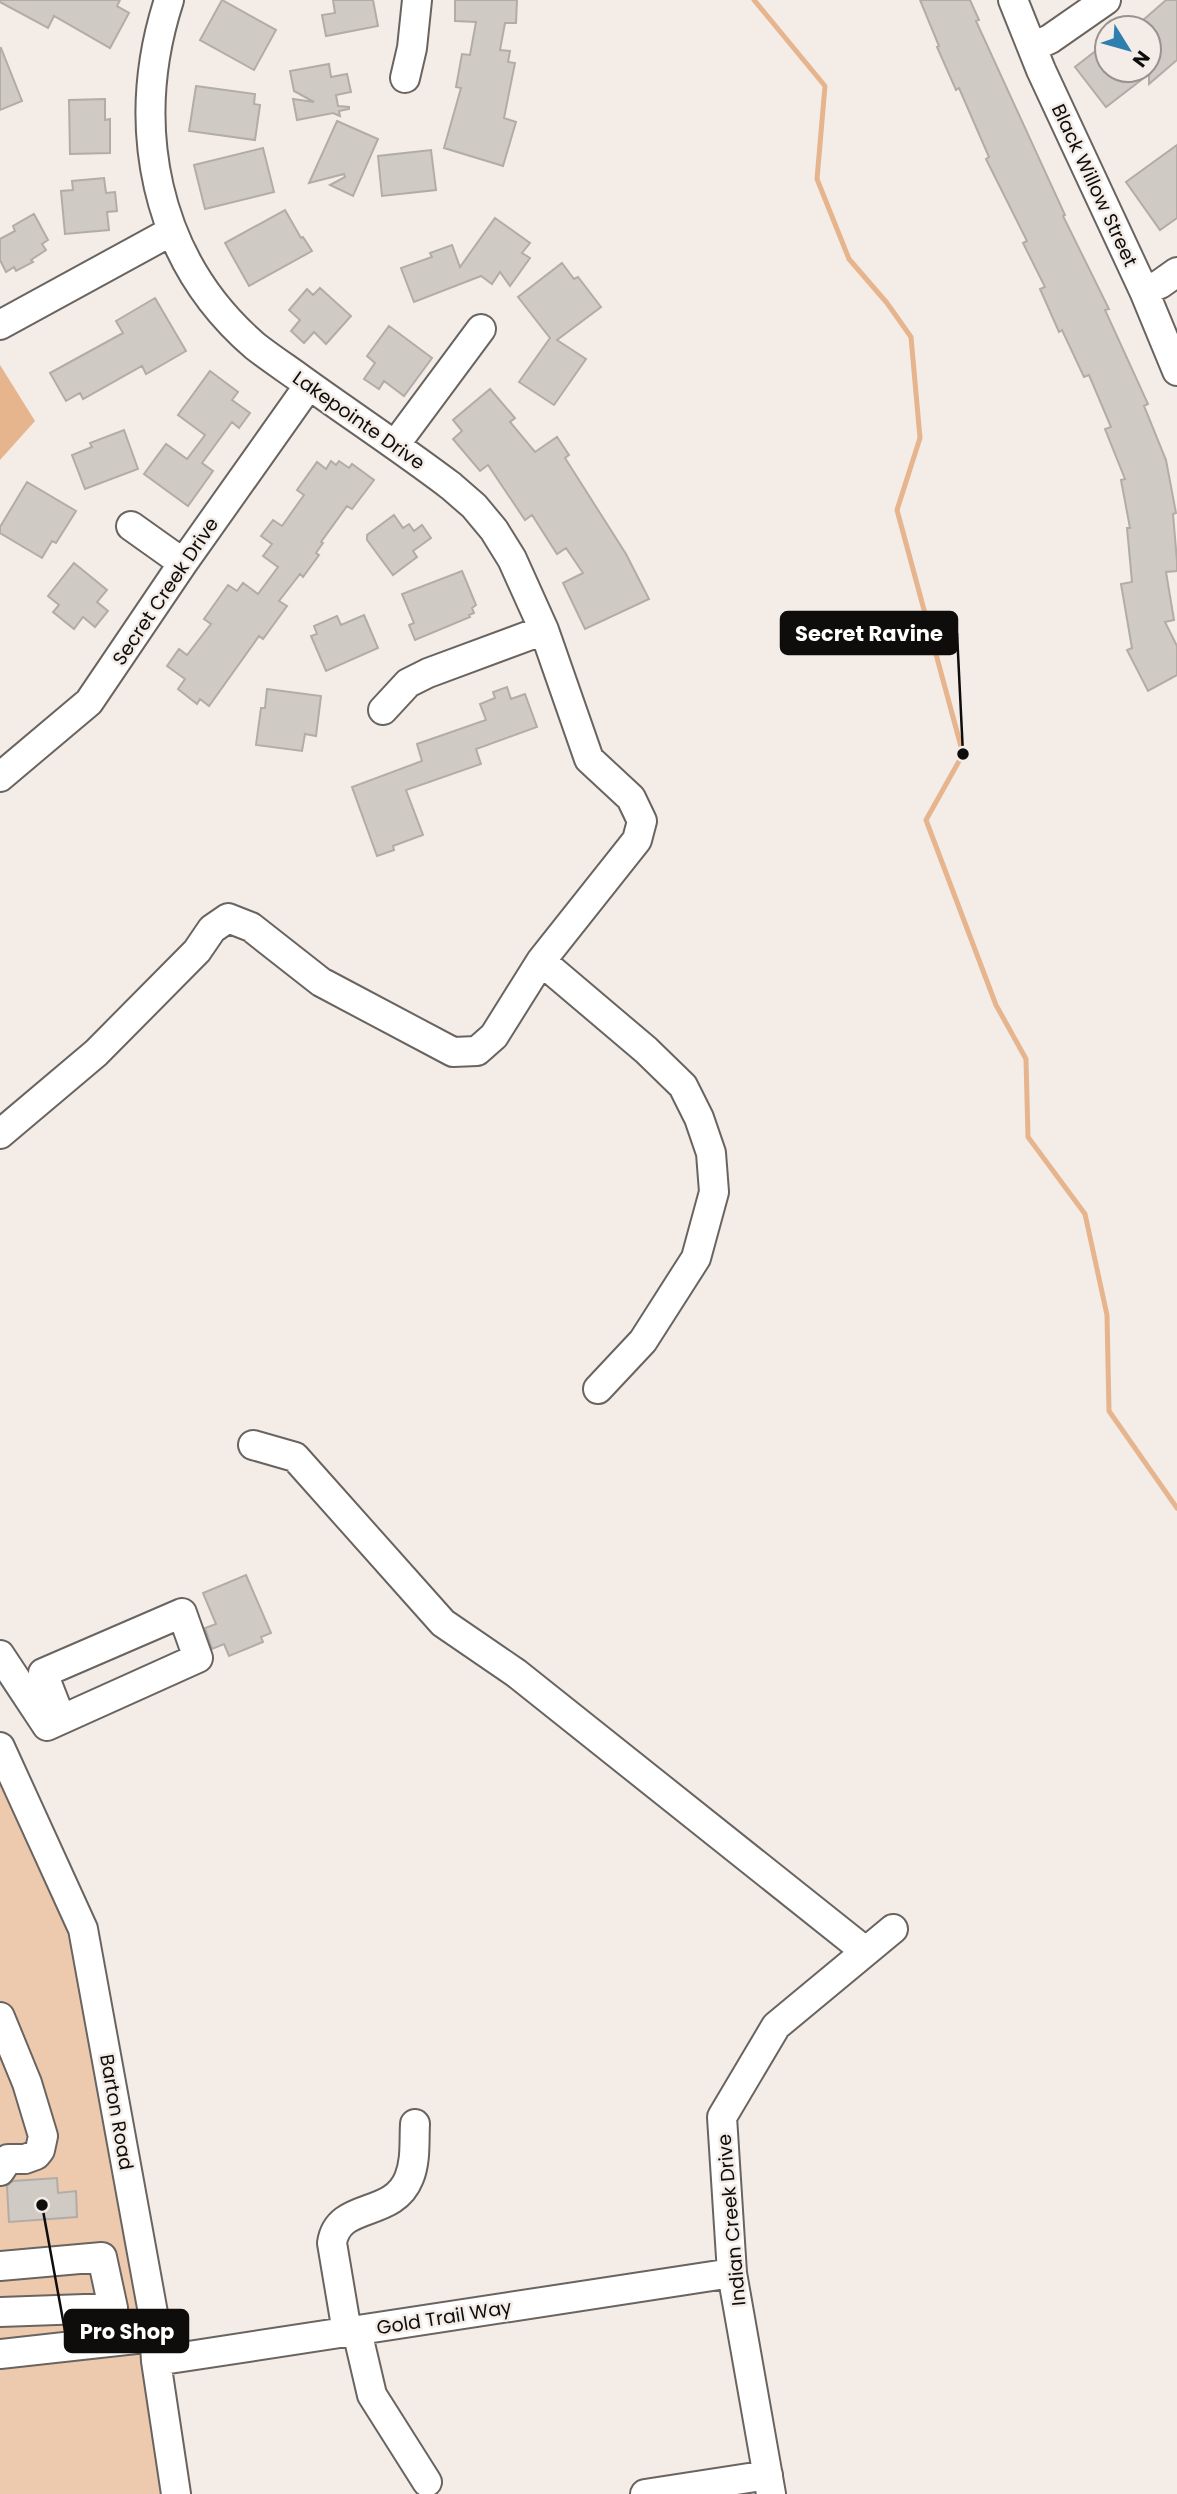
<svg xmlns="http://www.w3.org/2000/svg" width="1177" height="2494" font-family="Poppins,sans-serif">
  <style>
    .grass { fill: #edcaae }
    .water { fill: #e6b58e }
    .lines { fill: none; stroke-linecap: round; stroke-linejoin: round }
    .stream { stroke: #e6b58e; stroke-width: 5 }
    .building { fill: #d0cac4; stroke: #b2aca7; stroke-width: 2 }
    .minor-casing { stroke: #6a6460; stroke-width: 32 }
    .minor { stroke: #fff; stroke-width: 28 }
    .labels { text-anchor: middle; stroke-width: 5; stroke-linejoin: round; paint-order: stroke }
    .street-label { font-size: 19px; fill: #0f0d0b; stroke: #f3ece7 }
    .leader { fill: none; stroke: #0f0d0b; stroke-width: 2.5 }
    .callout-dot { fill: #0f0d0b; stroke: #f3ece7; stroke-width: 2.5 }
    .callout { fill: #0f0d0b; stroke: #0f0d0b; stroke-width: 2.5 }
    .callout-label { font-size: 21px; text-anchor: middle; font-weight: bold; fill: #fff }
  </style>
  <rect width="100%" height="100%" fill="#f3ece7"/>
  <path class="grass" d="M0,1757l77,188 95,549h-172z"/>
  <path class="water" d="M0,365l35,56 -35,39z"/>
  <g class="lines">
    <path class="stream" d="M754,0l71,86 -8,93 32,80 38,44 24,34 9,101 -23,72 66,244 -37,66 70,185 30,54 2,78 57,77 22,101 2,96 68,97"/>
  </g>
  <path class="building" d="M0,0h120l-3,6 12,7 -19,35 -56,-32 -6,12 -48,-26z
    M222,0l54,30 -22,40 -54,-30z
    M333,0h40l5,26 -52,10 -4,-21 13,-2z
    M455,0h62l-1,23h-11l-5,27 10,1 -2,11 7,1 -11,55 12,4 -13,44 -59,-18 17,-60 -5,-1 6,-33 8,1 6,-33 -21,-1z
    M920,0h50l9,20 -3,1 89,194 -2,1 46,93 -4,1 43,94 -4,2 22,54 10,53 -3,1 4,47v10l-11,1 8,48 -9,2 12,24v29l-29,16 -21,-41 5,-2 -11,-64 11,-2 -5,-54h3l-9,-48 4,-1 -20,-50 6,-2 -22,-52 -5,2 -22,-47 -3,2 -19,-43 5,-2 -22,-44 4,-2 -41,-82 3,-2 -30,-69 -3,2 -19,-43 2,-1z
    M1166,0h11v60l-28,24v-10l-43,33 -31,-40 32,-25v28h42v-42h-15z
    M1,48l21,53 -22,9v-61z
    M329,64l2,13 16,-3 4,18 -15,3 2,11 11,1v2l-10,2 1,5 -7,-3 -36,7 -4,-21 21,3 -20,-11 -4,-20z
    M196,86l59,8 -1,10 6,1 -5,35 -66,-9z
    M105,99v21l5,-1v34l-40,1 -1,-54z
    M337,121l41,18 -25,57 -23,-11 15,-8 -1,-3 -35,9z
    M1177,145v73l-17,12 -34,-48z
    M263,148l11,44 -69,17 -11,-44z
    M431,150l5,40 -54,6 -4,-40z
    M104,178l2,15 9,-1 2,19 -10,1 2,18 -44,4 -4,-43 12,-1 -1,-9z
    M285,210l16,28 2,-1 9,14 -63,35 -24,-43z
    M34,214l14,26 -6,4 4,6 -15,10 2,2 -17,9 -2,-4 -8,5 -6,-12v-21l15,-8 -2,-5z
    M495,218l35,25 -8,10 8,5 -20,28 -10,-14 -8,12 -11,-8 -67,26 -13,-34 31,-11 -2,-4 22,-8 8,22z
    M562,263l12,16 4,-2 23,30 -44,33 29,19 -32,46 -35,-23 31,-44 -32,-41z
    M320,288l31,28 -25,28 -12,-12 -10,11 -13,-12 9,-11 -11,-10 18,-21 6,6z
    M155,298l31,53 -40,23 -4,-8 -59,33 -3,-6 -14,8 -16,-28 73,-40 -7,-12z
    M389,326l43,32 -28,38 -20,-15 -5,8 -15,-10 11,-16 -8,-7z
    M210,371l28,21 -6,8 18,13 -11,15 -7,-6 -30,41 11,8 -25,35 -44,-32 22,-30 21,15 18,-24 -27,-20z
    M490,389l25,29 -5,4 25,30 22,-15 12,18 -4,3 61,96 23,45 -64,30 -22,-46 20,-10 -17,-25 -9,6 -25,-39 -7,5 -37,-55 -8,6 -27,-32 9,-8 -9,-11z
    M124,430l14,39 -53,20 -13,-34 20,-8 -2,-4z
    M331,461l5,4 3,-4 10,7 3,-4 22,16 -22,29 -5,-3 -26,36 2,1 -7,10 3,2 -16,22 -3,-3 -21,27 8,5 -24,33 -4,-3 -50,70 -9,-7 -3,5 -19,-15 7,-10 -18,-13 12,-17 8,6 24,-31 -7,-5 24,-34 9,6 6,-8 15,11 20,-27 -15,-11 9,-12 -11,-8 12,-16 9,6 22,-31 -7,-5 20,-28 9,7z
    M27,482l49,29 -20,32 -4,-2 -10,17 -42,-25v-6z
    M394,515l9,13 6,-4 5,7 8,-6 9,13 -18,13 4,6 -24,18 -26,-35v-5z
    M74,563l33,27 -10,12 11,9 -13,16 -12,-10 -9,12 -21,-17 6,-7 -11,-9z
    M462,571l14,34 -4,3 2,5 -5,2 1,2 -55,23 -6,-15 5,-2 -12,-29z
    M364,615l14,33 -52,23 -15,-35 6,-2 -3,-8 23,-10 4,9z
    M507,687l4,12 14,-5 12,33 -61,22 5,15 -75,26 17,45 -30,11 1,4 -17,6 -25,-69 70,-26 -5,-17 69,-24 -6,-16 15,-6 -2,-6z
    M267,689l54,7 -5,40 -11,-2 -3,17 -46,-6 5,-37h4z
    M246,1575l25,58 -10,4 2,5 -34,14 -5,-12 -12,5 -7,-21 11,-4 -13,-31z
    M57,2178l1,15 18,-2 1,26 -68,5 -2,-36 6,-5z"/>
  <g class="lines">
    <defs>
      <path id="minor" d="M1013,0l28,70 103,221 33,80
        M1033,47l17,-8 56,-39
        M405,78l7,-30 5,-48
        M1144,291l16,-7 17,-12
        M0,325l172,-94
        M395,445l86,-116
        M131,526l52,37
        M383,710l25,-27 20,-10 116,-43
        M0,777l89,-75 94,-139 126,-178
        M541,961l105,89 37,36 16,32 12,35 3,39 -18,66 -53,83 -45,48
        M0,1134l96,-81 101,-102 15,-22 16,-11 23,9 70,55 132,70 24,-1 17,-15 47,-75 96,-121 5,-19 -11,-23 -42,-39 -45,-129 -32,-71 -18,-29 -20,-24 -23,-20c-50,-38 -102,-72 -153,-109 -14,-10 -29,-20 -43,-31 -102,-88 -126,-222 -86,-346
        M253,1445l42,12 148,166 73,50 349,278
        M0,1655l47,71 151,-68 -16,-45 -139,60 18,46
        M0,1747l83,182 70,384 3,48 20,133
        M0,2017l27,66 16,53 -3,14 -4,5 -11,4h-17l-8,12
        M0,2266l102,-9 11,51 -113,4
        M357,2331l15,64 55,87
        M347,2332l-15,-89c6,-42 61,-24 77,-65 7,-17 5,-36 6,-54
        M0,2354l154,-17
        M156,2361l576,-88
        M645,2494l123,-19
        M771,2494l-39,-221 -10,-156 54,-91 117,-97"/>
    </defs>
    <use href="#minor" class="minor-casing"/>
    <use href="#minor" class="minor"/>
  </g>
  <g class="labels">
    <g class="street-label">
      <text transform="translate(1095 185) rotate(65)" y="7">Black Willow Street</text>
      <text transform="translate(359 420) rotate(35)" y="7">Lakepointe Drive</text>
      <text transform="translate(165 591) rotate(-56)" y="7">Secret Creek Drive</text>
      <text transform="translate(117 2112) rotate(80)" y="7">Barton Road</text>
      <text transform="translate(731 2220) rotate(-95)" y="7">Indian Creek Drive</text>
      <text transform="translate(444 2317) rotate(-9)" y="7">Gold Trail Way</text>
    </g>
  </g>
  <path class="leader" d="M963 754L957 633M42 2205L65 2331"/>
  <g class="callout-dot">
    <circle cx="963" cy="754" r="7"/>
    <circle cx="42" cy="2205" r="7"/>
  </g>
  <g class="callout">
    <rect x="781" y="612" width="176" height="42" rx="7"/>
    <rect x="65" y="2310" width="123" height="42" rx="7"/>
  </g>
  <g class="callout-label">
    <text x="869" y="641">Secret Ravine</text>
    <text x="127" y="2339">Pro Shop</text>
  </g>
  <g transform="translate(1128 49) rotate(127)"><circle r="33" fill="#f3ece7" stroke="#98938f" stroke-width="2"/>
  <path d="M0-5L12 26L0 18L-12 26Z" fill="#2e7fb0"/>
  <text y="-10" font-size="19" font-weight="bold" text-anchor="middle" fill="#0f0d0b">N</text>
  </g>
</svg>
